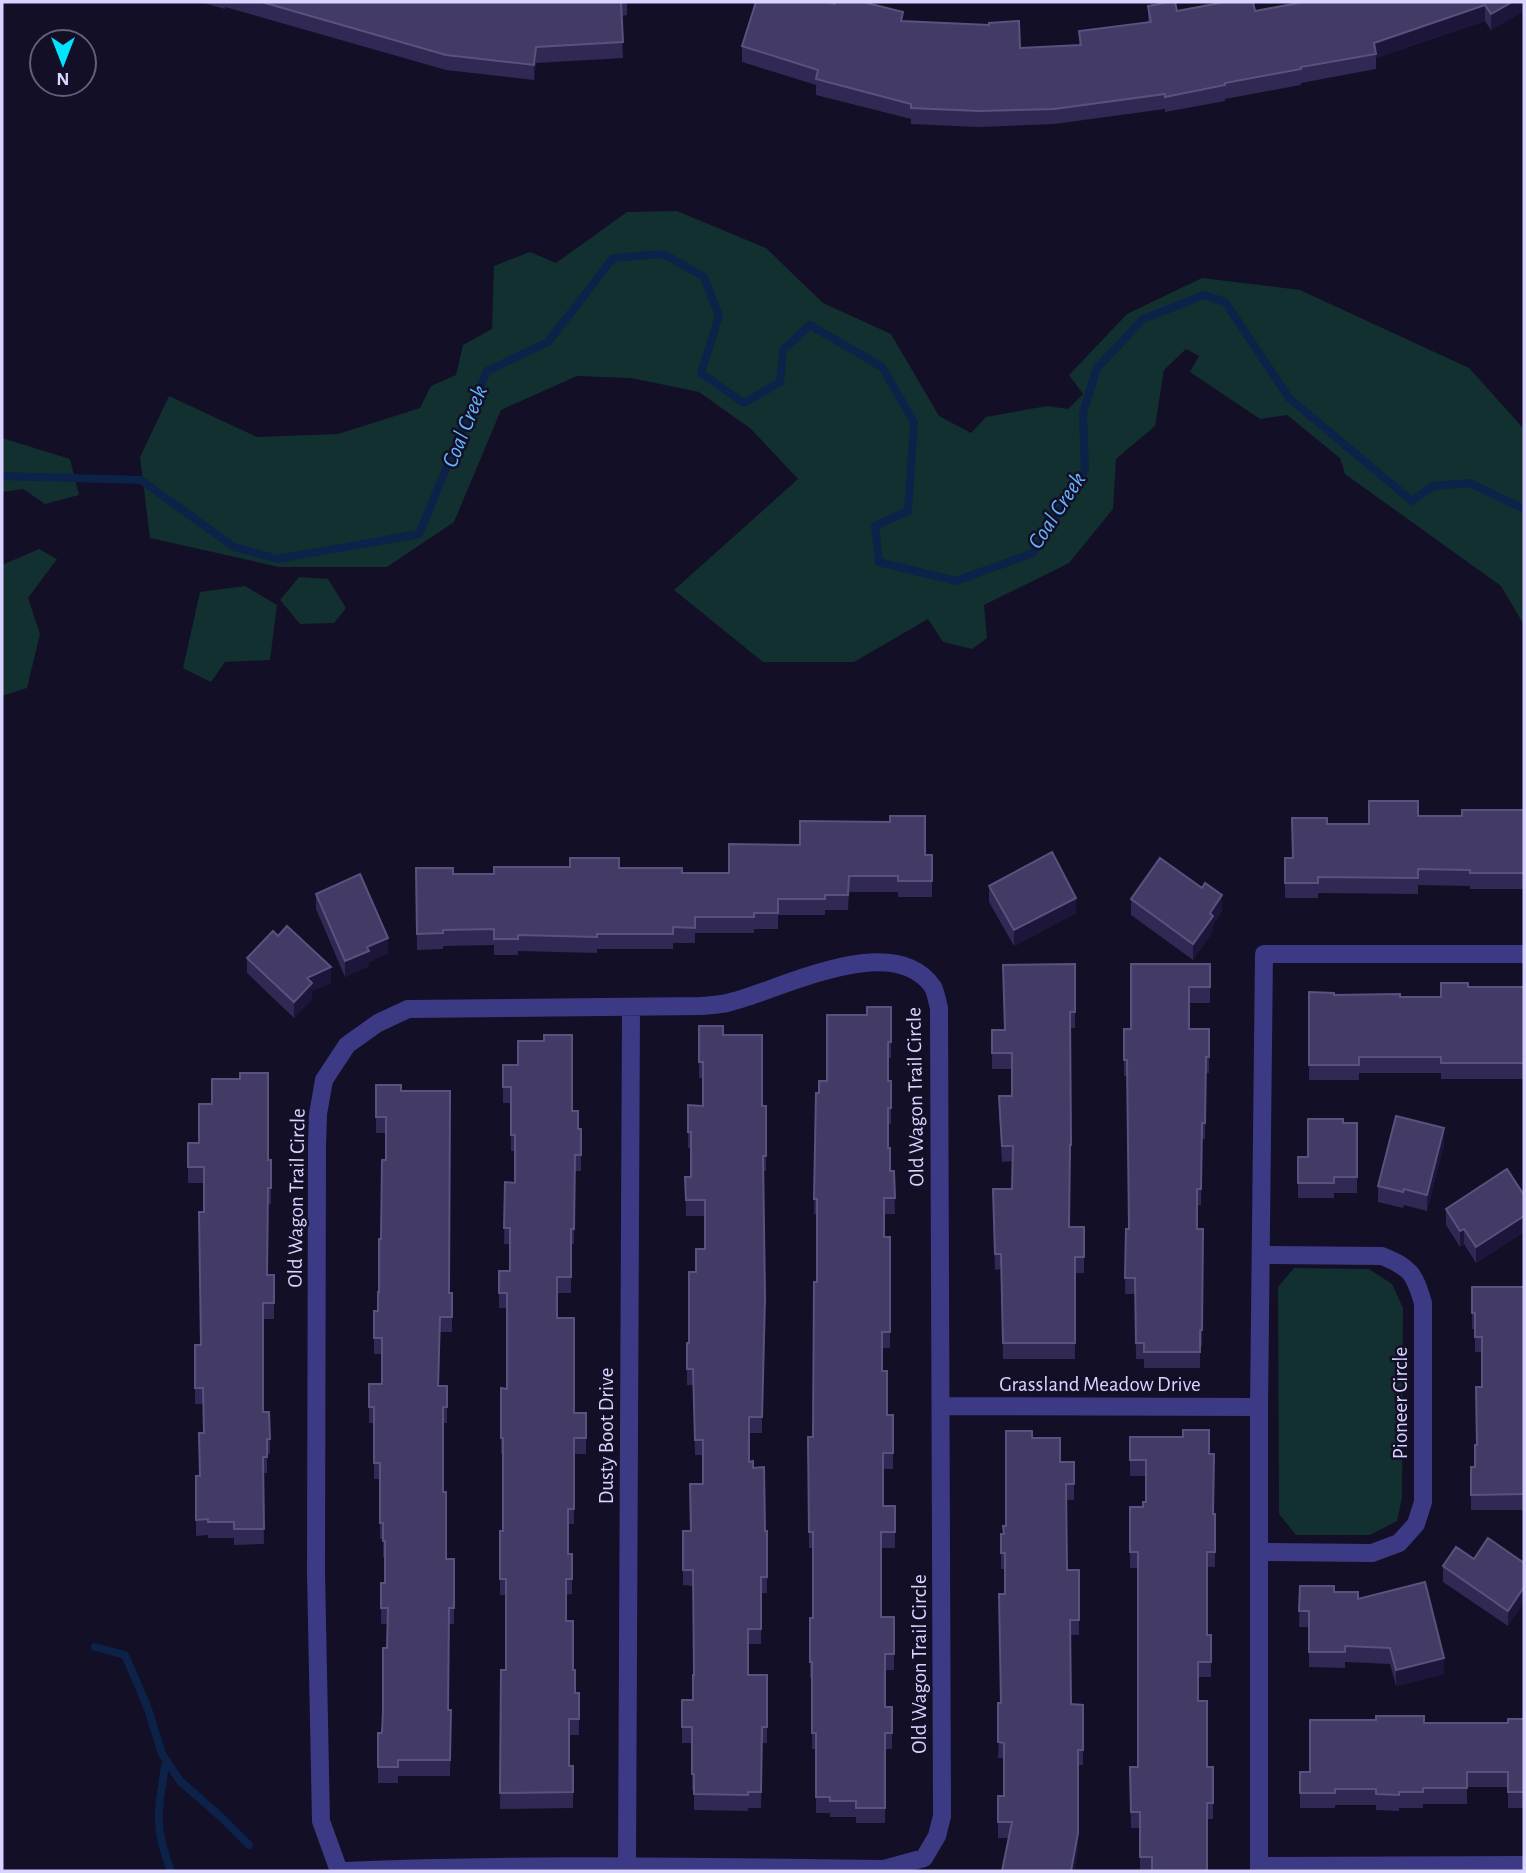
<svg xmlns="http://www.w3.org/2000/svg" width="1526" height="1873" font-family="'Alegreya Sans',sans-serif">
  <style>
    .green { fill: #12302f }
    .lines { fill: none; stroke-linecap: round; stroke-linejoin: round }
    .stream { stroke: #0c2248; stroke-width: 8 }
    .minor { stroke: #3d3a85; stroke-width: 18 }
    .wall { fill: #312854 }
    .shaded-wall { fill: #1d163a }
    .building { fill: #433a66; stroke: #5a527e; stroke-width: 2 }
    .labels { text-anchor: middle; stroke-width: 5; stroke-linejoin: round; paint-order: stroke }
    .street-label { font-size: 21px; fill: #d9d4ff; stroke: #130f26 }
    .water-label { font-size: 23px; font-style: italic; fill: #62b6ff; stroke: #130f26 }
  </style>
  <rect width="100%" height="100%" fill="#130f26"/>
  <path class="green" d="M677,211l89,37 57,55 68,31 48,82 32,17 15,-16 61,-11 21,3 15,-15 -14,-19 58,-61 75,-36 98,12 169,78 55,61v196l-23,-39 -156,-112 -5,-16 -53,-43 -27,4 -70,-47 9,-16 -13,-7 -22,21 -9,56 -39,33 -3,50 -44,54 -85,42 3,33 -15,11 -29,-7 -15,-23 -74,43h-91l-89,-72 124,-111 -47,-50 -52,-37 -68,-14 -54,-2 -76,34 -47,112 -67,45h-108l-129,-29 -10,-81 29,-61 88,41 81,-3 82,-26 11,-22 25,-11 7,-30 29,-16 2,-63 36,-14 26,11 71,-51z
    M2,438l68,21 9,36 -34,9 -22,-15 -21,3z
    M39,549l18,10 -29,39 12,36 -13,54 -25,8v-131z
    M299,577l29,2 18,29 -12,15 -34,1 -20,-24z
    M245,586l32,19 -7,55 -45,2 -14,20 -28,-14 17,-76z
    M1294,1268l75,1 23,15 11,24 -1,190 -5,23 -27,14h-74l-17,-21 -1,-227z"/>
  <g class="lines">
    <path class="stream" d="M2,476l139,4 93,67 44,12 141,-25 68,-163 61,-29 65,-84 51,-4 40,23 15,39 -18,57 43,30 36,-21 3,-32 27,-25 72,42 32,55 -6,89 -33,15 4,36 77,19 77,-28 52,-83 -2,-57 14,-45 46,-49 61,-24 21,7 64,96 123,103 21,-15 37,-3 54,26
      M95,1647l30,8 22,51 15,48 18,27 41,36 28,28
      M166,1761c-8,47 -13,65 5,110"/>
    <path class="minor" d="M941,1406l318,1
      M1260,1552l112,1 27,-10 17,-19 7,-22v-199c-9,-30 -12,-35 -41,-47l-121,-1
      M627,1865l4,-858
      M1259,1866l265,-1
      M339,1871l-18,-50 -5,-249 1,-426 1,-32 6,-34 23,-35 31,-22 30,-14 293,-3c8,-1 18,-1 26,-3 52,-12 166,-75 206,-16 3,6 4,14 6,21l3,808 -5,20 -13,22 -40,11c-180,-2 -360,-6 -540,2
      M1259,1871v-464l5,-453h260"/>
  </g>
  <path class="wall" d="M200,2h427v13l-6,1 2,42 -87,5 -2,17 -88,-10 -221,-63v2z
    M1301,2h223v9l-33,19 -6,-9 -109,37v11l-75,14v2l-76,14v2l-60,11v-3l-111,15 -75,3 -68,-3v-5l-95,-24v-10l-74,-23v-16l161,-25 117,27 59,-3v-14l69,-9v-16l29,5h78z
    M1524,810v79h-54v-3l-52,-1v9l-100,-1v5h-33v-40h7l35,-34h42l49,-8h44z
    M925,855h7v42h-34v-5h-49l-1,18h-23v5h-47v14h-24v4h-59v10h-22v6h-76v4l-79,-2v4h-24v-10l-51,1v3l-26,1 -1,-82 37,6h41l125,-6 63,5h47z
    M989,886l87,27 -62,33 -25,-44z
    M316,894l72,59 -19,9v4l-24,11 -29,-68z
    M1131,899l91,12 -9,14v6l-20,29 -62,-45z
    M247,958l84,25 -19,8v8l-18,19 -47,-45z
    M1075,964v64h-4v133h-1l-1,66h15v46h-9v86h-72l-2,-90 -6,1 -2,-66 19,-15 1,-28 -11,1 -3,-50v-16h13v-27h-20v-39h13z
    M1210,964v39h-21v26h20v44h-3l-1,66h-3l-1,66h-4v24h6l-1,117h-2v22h-56v-9h-8l-1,-65h-10l1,-65h3l-2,-153h-3v-47h7z
    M1468,987h56v92h-83v-6h-82v7h-50v-88l25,3 107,2z
    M891,1007v51h-3v23h3v43h-3v24l2,23h4l1,43h-11v23h6v111h-8v23l5,44h6v54h-10v37h12v42h-14v69h13v53h-9v37h7v42h-7v74h-29v-6h-26v-4h-14v-64h-4v-71h-2v-60h3v-70h-4l-1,-111h5l4,-155v-68h-3l2,-121h3l48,-78z
    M699,1026l24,9 39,71h4v65h-3l-1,262h-13v29l4,6 12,63h2v62h-6v51h-13v31h19v68h-5l-1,65h-13v3l-54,-1v-20h-2v-47h-10v-43h11l1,-25 -1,-89 -10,-1v-54h8l12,-47v-29h-8l-2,-70h-6v-42h2l7,-71 9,-23v-33h-19l-1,-39h6v-29h-3v-43l15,1v-28h-4z
    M503,1065h15l54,46 6,18h3v42h-6l-1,73h-3v49h-14v25l17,95h12v41h-12v70h-6v30h4v40l-6,1v26l9,72h4v42h-10v31h4v42l-73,1 1,-139h5v-75h-6v-64h3v-77h-2v-66l6,1v-81h-8v-37h11v-27h-6l1,-62 10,1v-32h-4v-48h-8z
    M376,1085l25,6 48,202h3v39h-12l-1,54h8v37h-4v69l3,67h8v65h-5l-1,86h3l-1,66h-52v7h-20v-50h4l5,-85 1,-24h-7v-41h4v-26h-2v-18h-3v-60h-6v-56h-5v-39h13v-30h-8v-43h4l1,-19 7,-132v-27h-10z
    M1343,1123h14v70h-23v5h-36v-41h10z
    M188,1143l83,17v44h-3v71h6v44h-11v93l7,27v15h-3v19h-4l1,71 -30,1v-7h-26v-3l-12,1v-60h3l5,-43 -1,-29h-8v-59h6l3,-162h-16z
    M1444,1144l-17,67 -23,-6 -1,3 -25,-6v-16z
    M1524,1195v37l-48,31 -12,-19 -4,3 -14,-22v-16z
    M1472,1287h52v223h-53v-43h4l7,-80v-35h-7v-23h-3z
    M1130,1437l79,17 5,60h1v53h-8v68h4v42h-13v24l9,66h6v52h-6v52h-67v-43h-9l-1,-61h8v-199h-8v-61h13l3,-5v-26h-16z
    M1032,1438l28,24h14v38h-8l1,70h12v65h-9l1,69 12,1v60h-5v84l-4,22h-72l7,-33h-11v-42h6v-38h-6l7,-164v-25h-4v-35h2l3,-8z
    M1474,1559l50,4 -16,63 -65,-44v-16z
    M1300,1586l34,6 24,7 86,75 -48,12 -6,-22 -45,-2v6l-36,-1v-40h-10z
    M1524,1719v89h-16v-21h-41v17h-44v4h-24v3l-23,-1v-5h-41v3h-35v-36h10l114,-49h84z"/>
  <path class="shaded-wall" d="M1512,2h12v9l-33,19v-16z
    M1485,5v16l-109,37 -2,-15z
    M536,47v16l-2,17v-15z
    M1222,895v16l-9,14v6l-20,29v-16l17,-31z
    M1076,898v15l-62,33v-16z
    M388,938v15l-19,9v4l-24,11v-16l22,-14z
    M331,967v16l-19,8v8l-18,19v-16l13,-24z
    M1444,1128v16l-17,67v-16z
    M1524,1216v16l-48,31v-16z
    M1464,1229v15l-4,3v-16z
    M1524,1587v16l-16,23v-15z
    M1444,1658v16l-48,12v-16z
    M1078,1833v16l-4,22h-3z"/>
  <path class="building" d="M262,2h359l2,40 -87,5 -2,18 -88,-10z
    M756,2h71l8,2 1,-2h27l40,10 -2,9 88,4v-2l30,-2 1,27 61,-3 -2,-14 72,-9 -3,-16 22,-4h5l2,9 48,-9h28l2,9 49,-9h208l-21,12 -6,-9 -111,38 2,11 -75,13v2l-76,14v2l-60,12v-3l-111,15 -75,2 -68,-3v-4l-95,-25 2,-9 -76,-24z
    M1369,801h49v15h44v-6h62v63h-54v-3l-52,-1v9l-100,-1v6h-33v-25h8l-1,-40h35v6h42z
    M890,816h35v39h7v26h-34v-5h-49l-1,19h-23v4h-47v14h-24v4h-59v11l-22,-1v7h-76v3l-79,-2v4h-24v-10l-51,1v3l-26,1 -1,-66h37v6h41v-7h76v-9h49v10h63v5h47v-29l71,1v-24l90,1z
    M1052,852l24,46 -62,32 -25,-44z
    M1160,858l42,30 3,-5 17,12 -12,18 3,3 -20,28 -62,-45z
    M360,874l28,64 -21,9 2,4 -24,10 -29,-67z
    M287,926l44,41 -24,11 5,5 -18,19 -47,-44 26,-27 5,5z
    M1075,964v48h-5l1,133h-1l-1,82h15v30h-9v86h-72l-2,-89h-6l-2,-65h19l1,-43h-11l-3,-50h13v-43h-20v-23h13l-2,-65z
    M1131,964h79v23h-21v42h20v28h-3l-1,66h-3l-1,66h-4v40h6l-1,101h-2v22h-56v-9h-8l-1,-65h-10l1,-49h3l-2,-169h-3v-31h7z
    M1441,983h27v4h56v76h-83v-6h-82v8h-50v-73l25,1v2l66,-1v3h41z
    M867,1007h24v35h-3v39h3v27h-3v40h2v23h4l1,27h-11v39h6v95h-8v39h5v44h6v38h-10v53h12v26h-14v85h13v37h-9v53h7v26h-7v75h-29v-7h-26v-4h-14v-64h-4v-71h-2v-44h3v-86h-4l-1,-95h5l1,-155h3v-83h-3l2,-106h3v-12h8v-66h40z
    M699,1026h24v9h39v71h4v50h-3l2,142 -3,119h-13v45l4,-1v7l11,-1 1,64h2v46h-6v52h-13v46h19v52h-5l-1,65h-13v3l-54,-1v-20h-2v-47h-10v-27h11v-25h1l-1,-105h-10v-39h8l-1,-47h13v-44h-8l-2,-71h-6v-26h2v-71h7v-23h9v-49h-19l-1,-23h6v-45h-3v-27l15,1v-44h-4z
    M544,1035h28v76h6v18h3v26h-6l-1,74h-3v48h-14v41h17v95h12v25h-12v71h-6v45h4v25h-6v42h7v49h2v23h4v26h-10v47h4v26l-73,1 1,-123h5v-91h-6v-48h3v-93h-2v-50l6,1v-96h-8v-22h11v-43h-6l1,-46 10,1v-48h-4v-48h-8v-22h15v-24h26z
    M240,1073h28v87h3v28h-3l-1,87h7v28h-11v109h6l1,27h-3v18h-4l1,72h-30v-7h-26v-3l-12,1v-44h4l-1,-43h5l-1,-45h-8v-43h6l-2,-133h5v-45h-16v-24h11v-39h13v-25h28z
    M376,1085h25v6h49l-1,202h3v24h-12l-2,69h9v21h-4v85h3v67h8v49h-5l-1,102h3l-1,50h-52v7h-20v-34h4l1,-23v-62h4l1,-40h-7v-25h4v-42h-2v-18h-3v-60h-6v-56h-5v-23h13v-46h-8v-27h4v-19h1v-53h2l1,-79h4v-43h-10z
    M1396,1116l48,12 -17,67 -23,-6 -1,3 -25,-6z
    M1308,1119h35v4h14v54h-23v6h-36v-26h10z
    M1507,1169l17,26v21l-48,31 -12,-18 -4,2 -14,-22z
    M1472,1287h52v207l-53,1v-28h4v-22h2l-1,-58h6v-50h-7v-24h-3z
    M1183,1430h26v24h5l-1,60h2v38h-8v83h4v27h-13v39h9v66h6v36h-6v68h-55v-14h-12v-45h-9l-1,-45h8v-215h-8v-45h13v-5h3v-42h-16v-23h53z
    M1006,1431h26v7h28v24h14v22h-8l1,86h12v50h-9l1,84 12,1v45h-5v83l-7,38h-69l10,-49h-14v-26h6v-53l-6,-1v-39h3l-2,-109h6v-41h-4v-19h3l-1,-8h3z
    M1488,1538l36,25v24l-16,24 -65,-45 13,-19 18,12z
    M1425,1582l19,76 -48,12 -6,-22 -45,-2v6h-36v-41h-10l1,-25h34v6h24v7z
    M1376,1716h48v7h84v-4h16v73h-16v-20h-41v16h-44v4h-24v3l-23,-1v-5h-41v4h-35v-21h10v-52h66z"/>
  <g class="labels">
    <g class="street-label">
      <text transform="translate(915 1097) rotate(-91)" y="7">Old Wagon Trail Circle</text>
      <text transform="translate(296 1198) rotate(-89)" y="7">Old Wagon Trail Circle</text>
      <text x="1100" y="1391">Grassland Meadow Drive</text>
      <text transform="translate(1400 1403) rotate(-90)" y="7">Pioneer Circle</text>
      <text transform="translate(606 1436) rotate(-90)" y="7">Dusty Boot Drive</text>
      <text transform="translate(919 1664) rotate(-90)" y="7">Old Wagon Trail Circle</text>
    </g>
    <g class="water-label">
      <text transform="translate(464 426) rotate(-68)" y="8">Coal Creek</text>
      <text transform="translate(1056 510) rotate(-57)" y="8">Coal Creek</text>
    </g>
  </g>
  <rect width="1526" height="1873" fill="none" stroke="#d9d4ff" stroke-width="7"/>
  <g transform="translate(63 63) rotate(180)"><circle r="33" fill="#130f26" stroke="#625e7d" stroke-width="2"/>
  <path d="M0-5L12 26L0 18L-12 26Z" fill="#00e5ff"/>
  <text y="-10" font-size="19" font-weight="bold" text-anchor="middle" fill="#d9d4ff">N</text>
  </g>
</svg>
